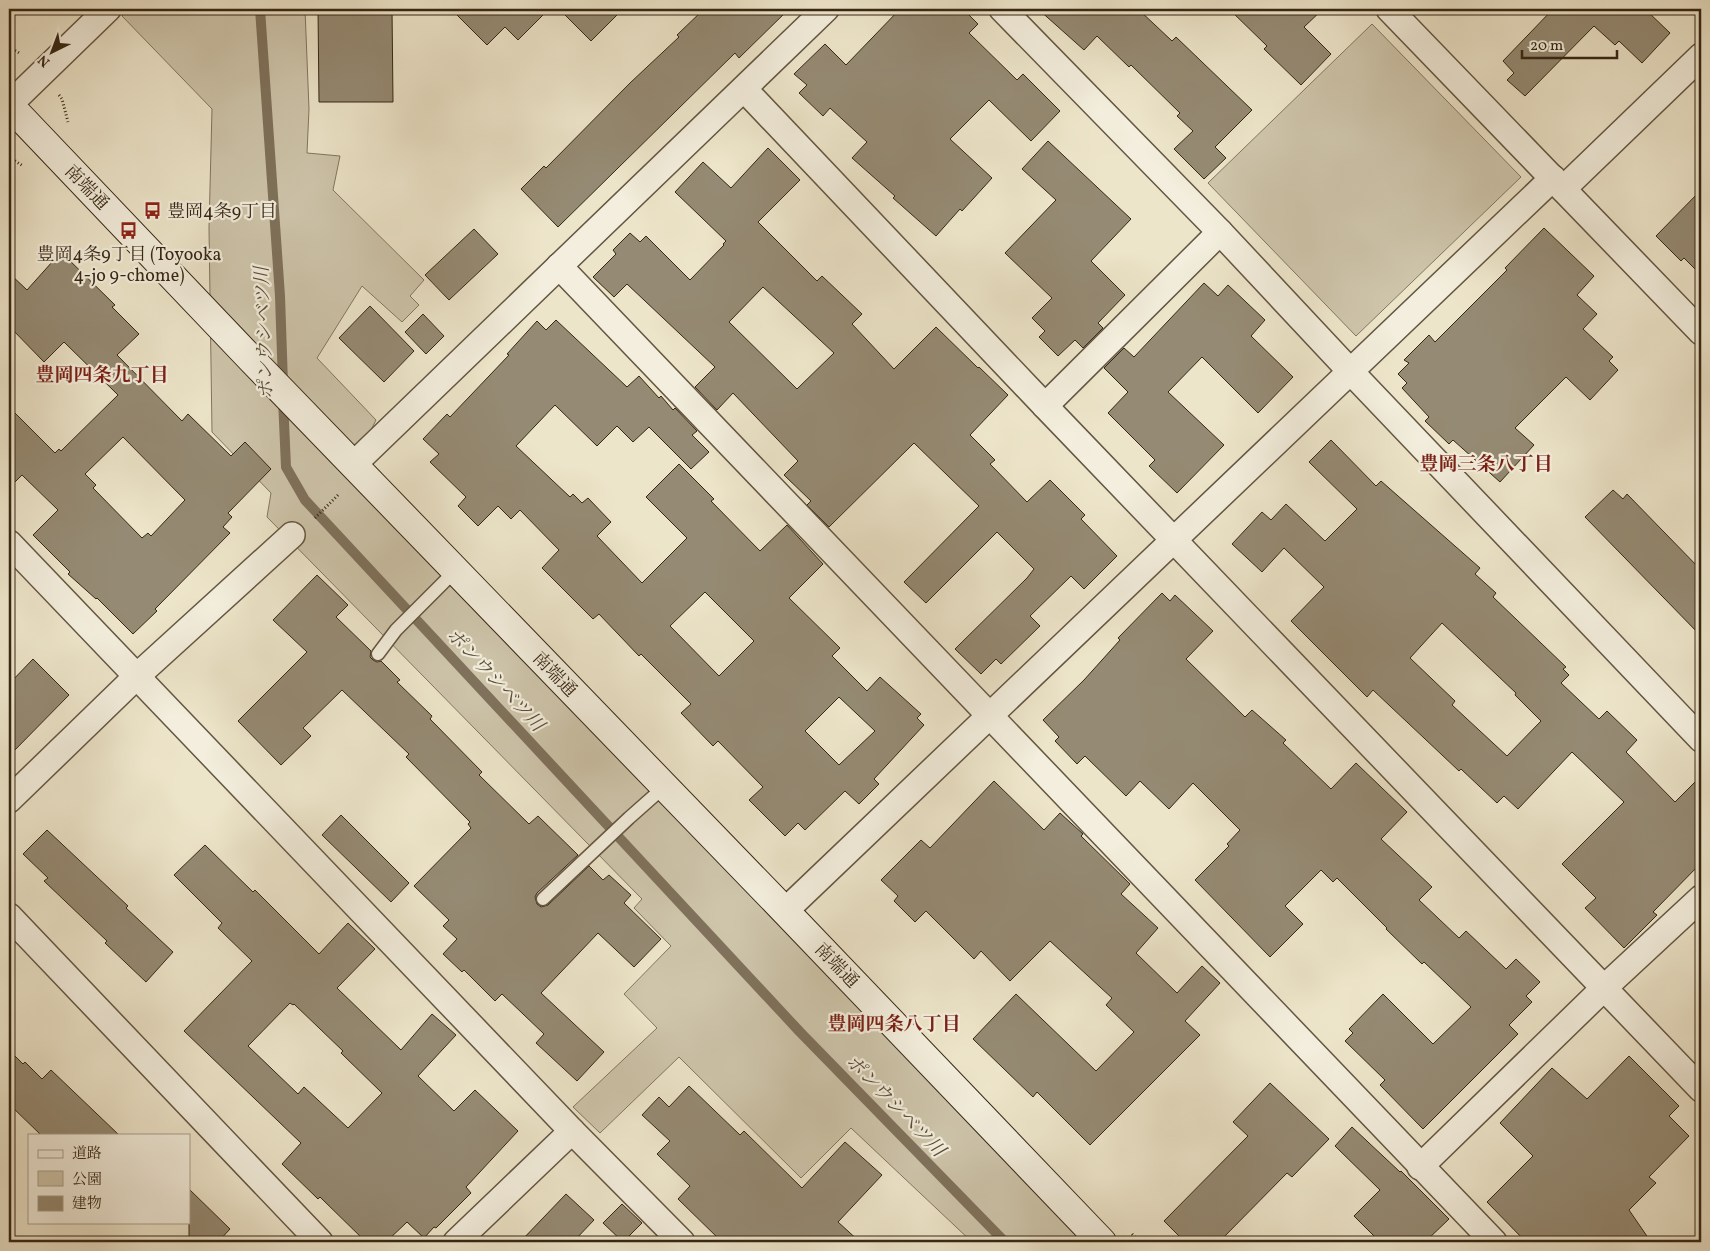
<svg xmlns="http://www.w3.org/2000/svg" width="1710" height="1251" font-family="Vollkorn,'Noto Serif JP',serif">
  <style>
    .green { fill: #cec5ab; stroke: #827660 }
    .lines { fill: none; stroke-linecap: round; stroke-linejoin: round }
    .stream { stroke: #7f725c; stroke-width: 10 }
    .building { fill: #958a73; stroke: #362715; fill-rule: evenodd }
    .service-casing { stroke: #645642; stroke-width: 15 }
    .minor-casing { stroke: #645642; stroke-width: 28 }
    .secondary-casing { stroke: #362715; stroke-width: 30 }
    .path { stroke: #362715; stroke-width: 3; stroke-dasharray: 1 2.5; stroke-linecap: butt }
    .service { stroke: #f3eedd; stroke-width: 12 }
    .minor { stroke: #f3eedd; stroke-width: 25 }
    .secondary { stroke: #f3eedd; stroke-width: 28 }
    .labels { text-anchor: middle; stroke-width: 4.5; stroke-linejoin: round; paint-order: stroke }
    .street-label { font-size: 18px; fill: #362715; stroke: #f3eedd }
    .poi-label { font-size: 18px; fill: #362715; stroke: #f3eedd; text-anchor: start }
    .water-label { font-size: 19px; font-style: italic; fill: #5a4c39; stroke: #f3eedd }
    .neighbourhood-label { font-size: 19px; font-weight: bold; fill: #7a1f14; stroke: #f3eedd }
  </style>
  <rect width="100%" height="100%" fill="#ede5ca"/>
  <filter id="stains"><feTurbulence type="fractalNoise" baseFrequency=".004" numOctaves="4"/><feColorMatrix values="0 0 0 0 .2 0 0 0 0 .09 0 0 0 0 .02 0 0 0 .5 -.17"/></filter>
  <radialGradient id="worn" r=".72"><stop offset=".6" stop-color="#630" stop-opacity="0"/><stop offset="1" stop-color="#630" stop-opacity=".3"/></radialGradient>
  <g class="green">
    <polygon points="129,9 305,9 309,109 307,153 340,156 333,190 424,280 410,296 419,305 402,322 362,286 317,358 376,420 354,464 1102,1242 972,1242 851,1128 801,1178 679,1057 600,1133 573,1107 657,1028 624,994 671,946 634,908 642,899 267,517 271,493 212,432 209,228 212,109 122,16"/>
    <polygon points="1372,24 1521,177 1356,336 1208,183"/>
  </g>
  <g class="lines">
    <g class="stream">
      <polyline points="260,9 280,296 283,384"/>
      <polyline points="283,399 286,467 305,500 800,1032 1005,1242"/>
    </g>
  </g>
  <g class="building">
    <polygon points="318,9 392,9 393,102 319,102"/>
    <polygon points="451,9 549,9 518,40 505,27 487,45"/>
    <polygon points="559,9 623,9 591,41"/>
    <polygon points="704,9 789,9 739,58 735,53 558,227 521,189 544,166 546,168 630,83 679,37 677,35"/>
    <polygon points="900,9 963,9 978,24 969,33 1017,80 1023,74 1060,111 1031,141 989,100 950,139 992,178 962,211 960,209 936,236 893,198 895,196 852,158 867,142 830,108 823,116 799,93 807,85 794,74 825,44 846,65"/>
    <polygon points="1038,9 1138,9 1172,41 1176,37 1252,110 1215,147 1226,158 1204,179 1174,149 1193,131 1177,116 1180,113 1131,65 1129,67 1097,36 1084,50"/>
    <polygon points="1229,9 1323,9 1304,27 1331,54 1301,85 1264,49 1267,46"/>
    <polygon points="1553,9 1645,9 1670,33 1642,63 1619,41 1615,45 1594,26 1525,96 1507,80 1514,73 1503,61"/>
    <polygon points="1048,141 1131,219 1091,261 1125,295 1098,323 1103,328 1083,348 1075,340 1058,356 1039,337 1045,331 1032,318 1052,298 1005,253 1056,200 1022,169"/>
    <path d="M 768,148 L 800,180 L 758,222 L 817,281 L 822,276 L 862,314 L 852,324 L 894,369 L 936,327 L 978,368 L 979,367 L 1008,395 L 970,435 L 995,460 L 990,464 L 1027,502 L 1050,480 L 1085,515 L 1081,519 L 1117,556 L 1084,589 L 1071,576 L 1030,616 L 1040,626 L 1001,664 L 996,659 L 981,674 L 955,649 L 1027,578 L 1034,569 L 997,532 L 926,603 L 904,582 L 979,506 L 914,443 L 829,527 L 807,505 L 811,501 L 784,475 L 798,461 L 733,393 L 717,410 L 695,387 L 715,367 L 627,284 L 614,297 L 593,277 L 616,254 L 613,250 L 630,233 L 640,242 L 646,236 L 690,280 L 724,245 L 723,244 L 726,241 L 675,192 L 703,162 L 731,188 ZM 763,287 L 834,353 L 797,389 L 729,322 Z"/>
    <polygon points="1701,190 1701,275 1684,258 1681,261 1656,236"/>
    <polygon points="1544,228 1594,276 1577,295 1597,314 1583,329 1613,357 1609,361 1618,370 1590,400 1566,377 1515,428 1534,445 1500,482 1453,440 1449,444 1425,421 1429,417 1402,388 1407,383 1398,374 1409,363 1404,360 1429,335 1435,342 1507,270 1505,268"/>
    <polygon points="474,229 498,254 449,300 425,275"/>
    <path d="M 61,252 L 115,305 L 112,307 L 139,334 L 117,355 L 182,421 L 188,414 L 231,456 L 245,442 L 271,469 L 228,513 L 232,517 L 223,527 L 230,533 L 155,609 L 157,611 L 133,634 L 97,598 L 96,599 L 68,574 L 70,572 L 33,535 L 58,510 L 22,475 L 9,488 L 9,407 L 55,453 L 59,449 L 61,451 L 118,395 L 64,342 L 44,362 L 9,326 L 9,273 L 27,290 ZM 123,437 L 185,500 L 151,536 L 148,533 L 142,538 L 93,488 L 96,485 L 85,474 Z"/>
    <polygon points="1204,283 1218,296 1228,285 1265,320 1251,336 1293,377 1258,413 1202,357 1168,392 1224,445 1177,493 1149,466 1155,460 1108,413 1128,392 1104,368 1124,348 1134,357"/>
    <polygon points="370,306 414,351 384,382 339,338"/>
    <polygon points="423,314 444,336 426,354 405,332"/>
    <path d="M 556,320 L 627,387 L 639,376 L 659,398 L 661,396 L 673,410 L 675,408 L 697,431 L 692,435 L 709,452 L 691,469 L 649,427 L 633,442 L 617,426 L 597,446 L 555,405 L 516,446 L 570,497 L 573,494 L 582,503 L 588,498 L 611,522 L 597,536 L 642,583 L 687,538 L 646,497 L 679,464 L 714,499 L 711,501 L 760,551 L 787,525 L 823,564 L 789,598 L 840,648 L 832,656 L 867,691 L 880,677 L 921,714 L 917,718 L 924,725 L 874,779 L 879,784 L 859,804 L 845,791 L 805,830 L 798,823 L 785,836 L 749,800 L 763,787 L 718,741 L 713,746 L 681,713 L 691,704 L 641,654 L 639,656 L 599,614 L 593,619 L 542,568 L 559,550 L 520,510 L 511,519 L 498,506 L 478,526 L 458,506 L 466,497 L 430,462 L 439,454 L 423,439 L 447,414 L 450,417 L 509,355 L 507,354 L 537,321 L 546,330 ZM 705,592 L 754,641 L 719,676 L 670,626 ZM 839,697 L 875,731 L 839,765 L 805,731 Z"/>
    <path d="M 1331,440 L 1376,486 L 1381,481 L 1480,568 L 1475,574 L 1496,593 L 1493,597 L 1566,667 L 1563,669 L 1569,675 L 1561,683 L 1599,719 L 1607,711 L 1637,740 L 1626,752 L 1675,802 L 1701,776 L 1701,863 L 1653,912 L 1657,915 L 1624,948 L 1585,908 L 1596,898 L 1562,864 L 1624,802 L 1572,752 L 1518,809 L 1504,796 L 1497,803 L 1461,769 L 1459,771 L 1373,690 L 1367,697 L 1291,621 L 1324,587 L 1284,548 L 1262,572 L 1232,544 L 1262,512 L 1271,520 L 1286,504 L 1325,541 L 1357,509 L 1309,462 ZM 1442,623 L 1516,693 L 1515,695 L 1541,721 L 1507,756 L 1452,705 L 1455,701 L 1410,658 Z"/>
    <polygon points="1613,490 1623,499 1627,494 1701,570 1701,636 1585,517"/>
    <polygon points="317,575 348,605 336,617 371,651 370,657 373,660 377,662 381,661 400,680 397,682 432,716 430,719 482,772 479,775 529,824 538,816 578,855 537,893 535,897 537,904 541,907 548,905 589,866 603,880 609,875 631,895 624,903 661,939 634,967 598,933 541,993 604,1052 577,1081 536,1043 544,1034 502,994 495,1001 464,970 462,972 443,954 457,939 443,926 449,920 414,886 471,828 468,824 470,822 406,757 409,754 342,690 303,728 311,736 281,765 238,721 307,652 273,620"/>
    <polygon points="1162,593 1170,601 1175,595 1213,631 1186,659 1245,717 1252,710 1286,740 1283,743 1331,789 1356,763 1407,812 1381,839 1432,887 1419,900 1459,938 1466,931 1506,969 1516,959 1540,982 1526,996 1532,1002 1509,1025 1518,1034 1423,1129 1380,1085 1385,1080 1345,1041 1353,1033 1349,1029 1383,994 1433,1044 1471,1007 1424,962 1422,964 1386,929 1387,928 1337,878 1333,882 1321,870 1285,906 1303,924 1270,957 1195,880 1229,846 1227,844 1240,830 1193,783 1169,809 1140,781 1126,796 1085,756 1077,764 1055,741 1059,737 1043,720 1084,680 1120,640 1118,638"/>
    <polygon points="33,659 69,695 9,756 9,684"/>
    <polygon points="994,781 1044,830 1060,813 1083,834 1081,836 1130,884 1121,894 1158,928 1136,953 1177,993 1202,966 1220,983 1185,1021 1200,1035 1090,1145 1037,1092 1033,1097 973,1039 1016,994 1096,1071 1134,1032 1106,1005 1112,998 1050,941 1010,981 981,951 974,959 926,911 915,922 894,901 898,896 881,880 921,840 930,848"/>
    <polygon points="341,815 409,883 391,902 322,835"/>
    <polygon points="47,830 128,906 126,908 173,952 146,982 105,943 107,941 44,881 48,878 23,854"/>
    <path d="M 205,845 L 253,892 L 255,890 L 319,954 L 348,923 L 375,949 L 337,988 L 401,1050 L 432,1014 L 456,1035 L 418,1076 L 454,1111 L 475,1090 L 518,1131 L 466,1187 L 471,1193 L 436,1228 L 434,1227 L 424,1238 L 407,1222 L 386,1242 L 366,1242 L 320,1197 L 318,1199 L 282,1164 L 301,1143 L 184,1031 L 252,961 L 218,928 L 222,923 L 174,875 ZM 290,1003 L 293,1005 L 294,1004 L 343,1051 L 341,1053 L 382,1093 L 348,1128 L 304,1087 L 298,1094 L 248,1046 Z"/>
    <polygon points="9,1050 23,1064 25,1062 42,1079 51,1070 119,1135 41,1135 9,1104"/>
    <polygon points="1629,1056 1679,1106 1669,1116 1689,1136 1649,1177 1656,1183 1629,1210 1651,1242 1526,1242 1487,1202 1533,1156 1500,1123 1552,1068 1587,1099"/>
    <polygon points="1270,1083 1329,1139 1292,1177 1287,1173 1219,1242 1185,1242 1164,1221 1248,1136 1233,1122"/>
    <polygon points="689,1086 740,1135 744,1131 802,1188 845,1142 882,1175 838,1222 860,1242 722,1242 678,1199 690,1186 657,1154 670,1141 642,1115 659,1097 669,1107"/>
    <polygon points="1352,1127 1400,1172 1401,1171 1449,1219 1425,1242 1380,1242 1354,1216 1380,1190 1335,1146"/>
    <polygon points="189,1189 230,1229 218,1242 189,1242"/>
    <polygon points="566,1194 594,1220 573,1242 520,1242"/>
    <polygon points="622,1204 642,1223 623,1242 603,1223"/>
  </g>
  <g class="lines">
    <defs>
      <g id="service">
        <polyline points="378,654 396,630 456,570"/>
        <polyline points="543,899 629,818 664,787"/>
      </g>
      <g id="minor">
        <polyline points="1002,9 1220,232 1351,372 1701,739"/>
        <polyline points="1389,9 1701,332"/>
        <polyline points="744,89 1045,406 1701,1089"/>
        <polyline points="9,105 108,9"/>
        <polyline points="1563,189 1701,56"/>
        <polyline points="559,266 1494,1242"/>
        <polyline points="1045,406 1220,232"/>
        <polyline points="354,464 826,9"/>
        <polyline points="9,543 572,1131 682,1242"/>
        <polyline points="9,800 137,676 292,535"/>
        <path d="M 785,911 C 1041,666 1298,423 1553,178"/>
        <polyline points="9,916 320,1242"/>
        <polyline points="1420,1167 1605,987 1701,898"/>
        <polyline points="456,1242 572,1131"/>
      </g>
      <polyline id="secondary" points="9,105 251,359 785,911 1102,1242"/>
    </defs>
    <use href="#service" class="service-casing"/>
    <use href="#minor" class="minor-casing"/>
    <use href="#secondary" class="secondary-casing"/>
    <g class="path">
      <polyline points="9,47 21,54"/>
      <polyline points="59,95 62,99 68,122"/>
      <polyline points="9,157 23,166"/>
      <polyline points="315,518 339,494"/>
      <polyline points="1132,1234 1140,1242"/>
    </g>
    <use href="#service" class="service"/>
    <use href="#minor" class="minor"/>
    <use href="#secondary" class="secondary"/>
  </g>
  <defs>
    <symbol id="bus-bare" viewBox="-9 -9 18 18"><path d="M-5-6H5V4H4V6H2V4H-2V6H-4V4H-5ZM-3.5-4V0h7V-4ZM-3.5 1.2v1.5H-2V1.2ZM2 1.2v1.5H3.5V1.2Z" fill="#8f2418" stroke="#f3eedd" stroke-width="2.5" paint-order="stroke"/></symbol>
  </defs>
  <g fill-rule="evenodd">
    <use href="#bus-bare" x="140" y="198" width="25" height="25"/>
    <use href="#bus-bare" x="116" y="218" width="25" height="25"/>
  </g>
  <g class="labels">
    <g class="street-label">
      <text transform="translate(87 187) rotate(46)" y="6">南端通</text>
      <text transform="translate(555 674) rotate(46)" y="6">南端通</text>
      <text transform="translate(837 965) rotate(46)" y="6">南端通</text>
    </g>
    <g class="poi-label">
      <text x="167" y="217">豊岡4条9丁目</text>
      <text x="129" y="260" text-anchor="middle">豊岡4条9丁目 (Toyooka<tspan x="129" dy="21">4-jo 9-chome)</tspan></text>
    </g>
    <g class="water-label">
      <text transform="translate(263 333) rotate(-92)" y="7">ポンウシベツ川</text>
      <text transform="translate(496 679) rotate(47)" y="7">ポンウシベツ川</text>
      <text transform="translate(896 1105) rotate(46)" y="7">ポンウシベツ川</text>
    </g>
    <g class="neighbourhood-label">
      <text x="102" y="381">豊岡四条九丁目</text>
      <text x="1486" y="470">豊岡三条八丁目</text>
      <text x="894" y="1030">豊岡四条八丁目</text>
    </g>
  </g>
  <rect width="1710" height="1251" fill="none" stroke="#ede5ca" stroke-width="30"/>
  <rect x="10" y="10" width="1690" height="1231" fill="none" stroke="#362715" stroke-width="2.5"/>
  <rect x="15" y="15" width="1680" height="1221" fill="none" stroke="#362715"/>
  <rect x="28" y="1134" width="162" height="90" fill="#f3eedd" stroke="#a79e8d"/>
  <rect x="38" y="1150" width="25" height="8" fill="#f3eedd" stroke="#a79e8d"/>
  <text x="72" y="1158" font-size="15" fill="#362715">道路</text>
  <rect x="38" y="1171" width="25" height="15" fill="#cec5ab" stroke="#a79e8d"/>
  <text x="72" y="1184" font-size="15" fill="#362715">公園</text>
  <rect x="38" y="1196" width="25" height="15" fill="#958a73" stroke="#a79e8d"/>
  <text x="72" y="1208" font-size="15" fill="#362715">建物</text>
  <g transform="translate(52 52) rotate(222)" stroke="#f3eedd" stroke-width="4" paint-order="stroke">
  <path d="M0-4L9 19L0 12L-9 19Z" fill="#362715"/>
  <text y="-8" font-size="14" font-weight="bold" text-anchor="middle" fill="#362715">N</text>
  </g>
  <path d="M1522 50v8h95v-8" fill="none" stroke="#362715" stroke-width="2.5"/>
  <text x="1530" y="50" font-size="15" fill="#362715" stroke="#f3eedd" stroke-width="4" paint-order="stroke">20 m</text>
  <rect width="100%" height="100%" filter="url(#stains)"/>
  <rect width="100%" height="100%" fill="url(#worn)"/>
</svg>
